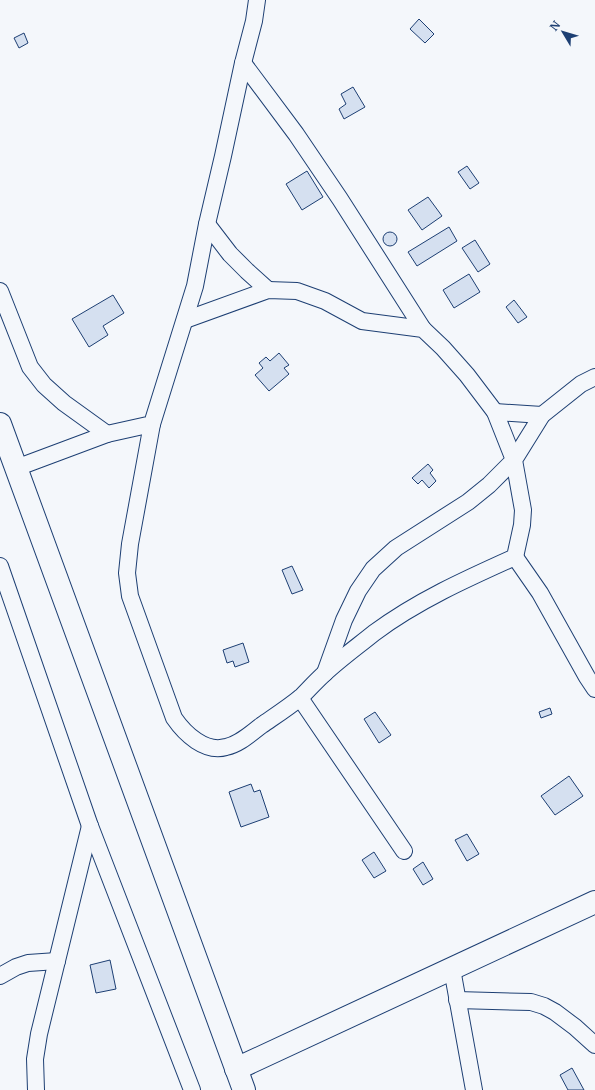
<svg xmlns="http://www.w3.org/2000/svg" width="595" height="1090" font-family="Merriweather,serif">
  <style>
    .building { fill: #d5e0f0; stroke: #1d3f73 }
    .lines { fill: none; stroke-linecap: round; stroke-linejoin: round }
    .street-casing { stroke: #1d3f73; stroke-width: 18 }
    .secondary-casing { stroke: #1d3f73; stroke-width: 24 }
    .street { stroke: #f4f7fb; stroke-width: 16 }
    .secondary { stroke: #f4f7fb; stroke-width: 22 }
  </style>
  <rect width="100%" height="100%" fill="#f4f7fb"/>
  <g class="building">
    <polygon points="419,19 434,34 425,43 410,29"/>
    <polygon points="24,33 28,43 19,48 14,38"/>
    <polygon points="353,87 365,107 344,119 339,109 346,104 341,94"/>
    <polygon points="467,166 479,183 470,189 458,172"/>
    <polygon points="307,171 323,197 302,210 286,184"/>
    <polygon points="428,197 442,216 422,230 408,210"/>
    <polygon points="449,227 457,241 417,266 408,252"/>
    <circle cx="390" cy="239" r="7"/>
    <polygon points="475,240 490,264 478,272 462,248"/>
    <polygon points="469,274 480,292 454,308 443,290"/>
    <polygon points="113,295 124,313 103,326 108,335 89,347 72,319"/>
    <polygon points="514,300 527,317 518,323 506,307"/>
    <polygon points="279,353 289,365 284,368 289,374 269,391 255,375 263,368 259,363 266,357 270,361"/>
    <polygon points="428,464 433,470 430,473 436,481 429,488 422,480 418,484 412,478"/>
    <polygon points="292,566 303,590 292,594 282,570"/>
    <polygon points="243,643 249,662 235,667 233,661 227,663 223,650"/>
    <polygon points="550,708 552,714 541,718 539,712"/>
    <polygon points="375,712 391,735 379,743 364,719"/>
    <polygon points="569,776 583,796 555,815 541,796"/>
    <polygon points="251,784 254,792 260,790 269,817 241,827 229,792"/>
    <polygon points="467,834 479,854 467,861 455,840"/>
    <polygon points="374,852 386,871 374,878 362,860"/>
    <polygon points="423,862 433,879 423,885 413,869"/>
    <polygon points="110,960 116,989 96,993 90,965"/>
    <polygon points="572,1068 584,1090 568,1090 560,1075"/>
  </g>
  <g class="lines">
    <defs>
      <g id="street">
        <polyline points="243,63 296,134 340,199 423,329"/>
        <polyline points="207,224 230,254 247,271 268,290"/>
        <polyline points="0,291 30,367 44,385 64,403 107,434"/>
        <polyline points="185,320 268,290 297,291 325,301 362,321 423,329 443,348 467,375 495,412 514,460 489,485 468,502 396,548 373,569 358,591 344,620 325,673"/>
        <polyline points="495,412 542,415"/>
        <path d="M 152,424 L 130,544 L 127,573 L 130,596 L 174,718 C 185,734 205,753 226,747 C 240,744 251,733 262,725 C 275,716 289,707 301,697 C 309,689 316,681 325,673 C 340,659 358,646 374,633 C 417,601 466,579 515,557 L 522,525 L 523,510 L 514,460 L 542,415 L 581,384 L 595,377"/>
        <polyline points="16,468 107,434 152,424 195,286 207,224 223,156 243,63 254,21 257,0"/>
        <polyline points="515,557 540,593 587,677 595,689"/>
        <polyline points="0,566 90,826 192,1090"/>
        <polyline points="300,698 404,851"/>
        <polyline points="452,969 474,1090"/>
        <polyline points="0,976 16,967 28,963 57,961"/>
        <polyline points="457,1000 531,1002 544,1006 555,1012 575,1027 595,1045"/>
        <polyline points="36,1090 35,1059 39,1034 90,826"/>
      </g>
      <g id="secondary">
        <polyline points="0,424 244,1090"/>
        <polyline points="236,1069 595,902"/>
      </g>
    </defs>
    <use href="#street" class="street-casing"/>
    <use href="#secondary" class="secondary-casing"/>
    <use href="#street" class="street"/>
    <use href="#secondary" class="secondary"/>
  </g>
  <g transform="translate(563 32) rotate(308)" stroke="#f4f7fb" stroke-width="3" paint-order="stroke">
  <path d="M0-3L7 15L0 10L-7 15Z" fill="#1d3f73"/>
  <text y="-6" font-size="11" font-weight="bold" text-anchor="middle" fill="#1d3f73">N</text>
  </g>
</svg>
